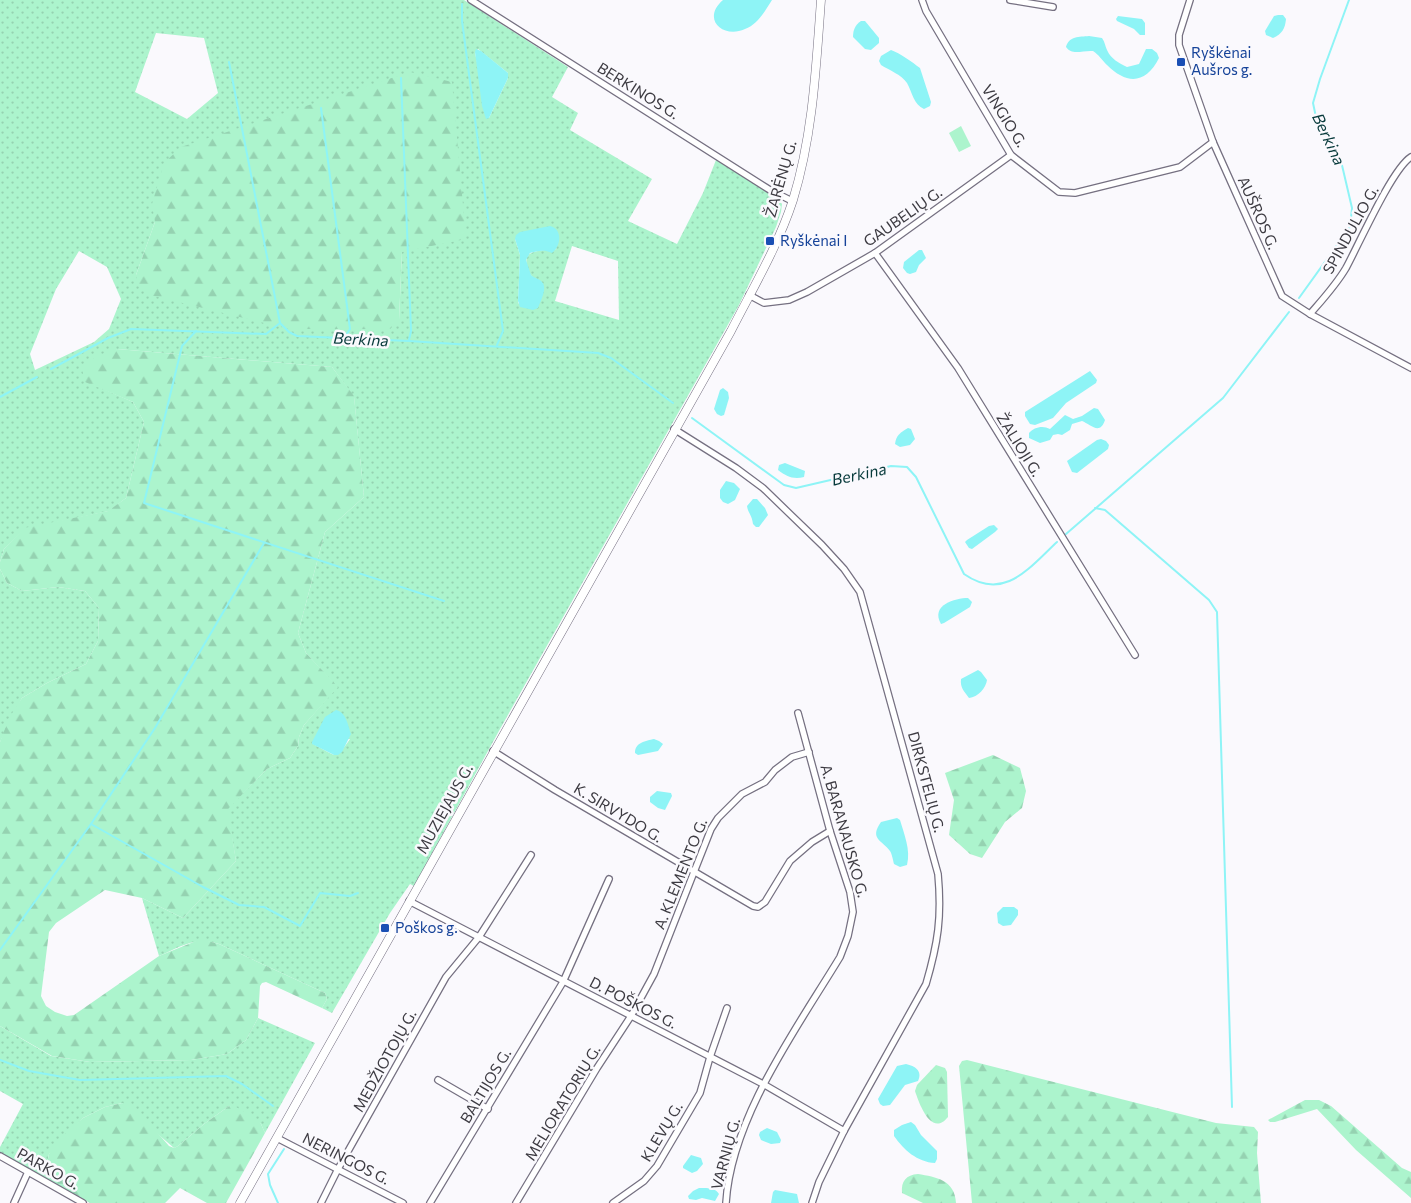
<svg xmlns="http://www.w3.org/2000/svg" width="1411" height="1203" font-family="Commissioner,sans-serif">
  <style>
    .grass { fill: url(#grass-dots); fill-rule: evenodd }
    .forest { fill: url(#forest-firs) }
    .green { fill: #acf4cd }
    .water { fill: #8ef4f6 }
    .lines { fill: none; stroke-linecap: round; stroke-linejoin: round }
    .stream { stroke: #8ef4f6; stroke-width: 2 }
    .minor-casing { stroke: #757081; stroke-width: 8 }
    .secondary-casing { stroke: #757081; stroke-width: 9 }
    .minor { stroke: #fff; stroke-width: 5.5 }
    .secondary { stroke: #fff; stroke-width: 8 }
    .transit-dot { fill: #1a4fb4; stroke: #faf9fd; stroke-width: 2 }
    .labels { text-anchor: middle; stroke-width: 5; stroke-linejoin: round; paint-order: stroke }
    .transit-label { font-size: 15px; fill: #164399; stroke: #faf9fd; text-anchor: start }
    .street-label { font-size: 15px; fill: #3d3b42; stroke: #faf9fd }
    .water-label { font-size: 16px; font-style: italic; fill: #073a3b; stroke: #faf9fd }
  </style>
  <defs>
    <pattern id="grass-dots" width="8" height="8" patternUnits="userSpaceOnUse" patternTransform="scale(1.25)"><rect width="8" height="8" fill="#acf4cd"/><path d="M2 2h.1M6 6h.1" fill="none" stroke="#95d2b1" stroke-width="1.8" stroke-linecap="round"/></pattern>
    <pattern id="forest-firs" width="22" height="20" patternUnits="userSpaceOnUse" patternTransform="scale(1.25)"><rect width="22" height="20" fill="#acf4cd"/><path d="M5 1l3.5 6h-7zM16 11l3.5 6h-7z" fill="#95d2b1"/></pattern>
  </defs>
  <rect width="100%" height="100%" fill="#faf9fd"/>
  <g class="grass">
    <path d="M 0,0 L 464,0 L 568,67 L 552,97 L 578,113 L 570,130 L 652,179 L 628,221 L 677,244 L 703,193 L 716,160 L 778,199 L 782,204 L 781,212 L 776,227 L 739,305 L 500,729 L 414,886 L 410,884 L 390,913 L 332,1013 L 322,1008 L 327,999 L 325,993 L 219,944 C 194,936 181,947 159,956 L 142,898 L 183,918 L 236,861 L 227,809 L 267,769 L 290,758 L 298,746 L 299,737 L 304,725 L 337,687 L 306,653 L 298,633 L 325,532 L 364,497 L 354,397 L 332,367 L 117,349 L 85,381 L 133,402 L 144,422 L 126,498 L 109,511 L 24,529 L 4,549 L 0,562 ZM 156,33 L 204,38 L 218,93 L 187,119 L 135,92 ZM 478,49 L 508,73 L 508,78 L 489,118 L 475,53 ZM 155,222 L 402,252 L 399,320 L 136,275 ZM 515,239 L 557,249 C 546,251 522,248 527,265 C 528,272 530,275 535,279 L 518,304 L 520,255 ZM 572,246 L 618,261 L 619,320 L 555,301 ZM 79,251 L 107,267 L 121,299 L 109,329 L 94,342 L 35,370 L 30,354 L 56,289 ZM 350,739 C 334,762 337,756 313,744 L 312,742 Z"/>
    <polygon points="0,569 7,583 22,591 58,587 85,591 99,608 98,641 86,664 47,683 22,698 0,742"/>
    <polygon points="258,1018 315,1043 265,1133 261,1124 229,1106 204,1124 178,1146 174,1148 122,1103 105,1107 83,1118 49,1154 44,1177 0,1153 0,1147 23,1104 0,1091 0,1026 51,1056 90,1062 191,1060 227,1054 246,1040"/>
  </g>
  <g class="forest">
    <polygon points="410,72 452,82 466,239 402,252 399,320 390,329 289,329 150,295 139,287 136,275 155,222 152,204 164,163 181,147"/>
    <polygon points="117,349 332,367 354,396 364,497 325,532 298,633 306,653 338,687 304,725 299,737 298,746 290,758 267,769 228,809 236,861 183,918 142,898 105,890 56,923 49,932 41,996 46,1006 55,1012 67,1016 74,1015 159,956 196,941 208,941 219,944 325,993 327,999 322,1008 266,982 262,983 260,986 258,1018 246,1040 227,1054 191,1060 90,1062 52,1056 0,1026 0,742 9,718 22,698 47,683 86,664 98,641 99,608 85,591 58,587 22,591 7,583 0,569 0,562 4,549 24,528 108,511 126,498 144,422 133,402 85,382 82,369 96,356"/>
    <polygon points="993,755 1020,768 1026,791 1022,808 1005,822 982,858 970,854 949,835 954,800 945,773"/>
    <polygon points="967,1060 1216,1123 1254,1127 1258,1132 1257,1153 1261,1203 972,1203 959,1066 962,1061"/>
    <path d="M 936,1065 L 945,1068 L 947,1072 L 948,1117 C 931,1138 919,1103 915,1091 L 917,1085 Z"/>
    <polygon points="1305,1100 1319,1100 1331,1106 1402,1168 1411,1172 1411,1198 1356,1150 1317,1109 1275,1122 1270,1122 1268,1120"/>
    <polygon points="122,1103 135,1107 169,1146 174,1148 178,1146 204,1124 229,1106 236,1107 256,1119 261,1124 265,1133 226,1203 207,1203 180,1188 165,1203 90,1203 44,1177 49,1154 56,1142 83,1118 105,1107"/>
    <path d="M 918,1174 C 936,1177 955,1180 956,1203 L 923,1203 L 902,1193 C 901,1181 906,1175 918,1174 Z"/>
  </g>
  <polygon class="green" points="961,126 971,146 959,152 949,133"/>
  <g class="water">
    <path d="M 723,0 L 772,0 C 765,11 758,24 745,29 C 723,39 701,19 723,0 Z"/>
    <path d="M 1278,15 L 1283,15 L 1286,19 C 1285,29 1282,34 1273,38 L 1266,35 L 1265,31 L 1274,16 Z"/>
    <polygon points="1118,16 1142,19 1145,23 1145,35 1140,35 1134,29 1117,21 1116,19"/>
    <path d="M 861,21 L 865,21 L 879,38 L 879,43 L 871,50 L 865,49 L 853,37 C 853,30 855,25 861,21 Z"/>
    <path d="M 1089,36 L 1102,38 C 1105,42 1105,46 1107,50 C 1111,59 1119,63 1127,67 L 1139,64 L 1146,49 L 1152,49 L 1157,53 L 1159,58 C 1146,84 1127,85 1107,65 C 1102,60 1099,55 1093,51 C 1083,50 1072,56 1066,47 C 1069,36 1079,37 1089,36 Z"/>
    <polygon points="476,49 481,51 508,73 508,78 489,118 486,119 482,106 475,52"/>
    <path d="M 891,50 C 900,53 912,62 920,68 L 931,102 L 930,106 L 924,109 C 914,105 912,92 907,83 C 902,75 889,70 881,65 L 879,61 L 881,56 Z"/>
    <path d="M 550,226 C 563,229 561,246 552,253 C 544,249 537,251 530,253 L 526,260 L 531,275 C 534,278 540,279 542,282 C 548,288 540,302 538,308 L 533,310 L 520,307 L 518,301 L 520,255 L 515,239 L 516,235 L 520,232 Z"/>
    <polygon points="919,250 922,250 926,258 919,265 916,272 910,274 907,273 903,268 904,262"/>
    <polygon points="1090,371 1097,380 1096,383 1066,403 1053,418 1035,425 1030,424 1025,416 1025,412"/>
    <polygon points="723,388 728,392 729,398 724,415 721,416 717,414 714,409 720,390"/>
    <path d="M 1094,408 L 1098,409 L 1105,420 C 1100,436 1090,424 1082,421 L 1072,424 L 1070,430 L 1062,435 L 1058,434 L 1053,435 L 1050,440 L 1040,443 L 1029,438 L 1029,433 C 1034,427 1043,425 1050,429 L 1065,415 L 1073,419 L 1082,416 Z"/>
    <path d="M 908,428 L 911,429 L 915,439 L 910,445 L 900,447 L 895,444 C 896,435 901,432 908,428 Z"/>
    <polygon points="1101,439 1106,441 1109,445 1108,449 1077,473 1072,472 1067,461 1097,440"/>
    <path d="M 785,463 L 805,471 L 804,477 C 793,480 786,476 778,470 L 779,465 Z"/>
    <polygon points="726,481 734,483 740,489 735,500 728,504 723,502 720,498 720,490"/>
    <path d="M 753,499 L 757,499 L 765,508 L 768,515 L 759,527 L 756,527 L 753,524 C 752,515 748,513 747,506 Z"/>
    <polygon points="994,525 998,529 995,532 972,549 969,548 965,542 967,540 989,526"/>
    <path d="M 968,598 L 972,602 L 970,607 L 944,623 L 941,624 C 930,605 955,598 968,598 Z"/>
    <path d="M 978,670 L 981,672 L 987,680 C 986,688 978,697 969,698 C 964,691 960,688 961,679 Z"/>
    <path d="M 336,710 C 346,712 348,725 351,734 L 342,752 L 338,755 L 334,755 L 312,744 L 312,742 L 325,717 Z"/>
    <path d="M 654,739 L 659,741 L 663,744 L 658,751 L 638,755 L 635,753 C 635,742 646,741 654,739 Z"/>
    <polygon points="657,791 671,793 672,796 665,810 658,808 650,802 650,797"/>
    <path d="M 897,818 L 900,820 C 904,834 911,850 907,865 L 900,867 L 894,864 C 893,860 892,854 890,851 C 882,840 869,839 881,822 Z"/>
    <polygon points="1003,907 1014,907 1018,910 1018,915 1011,925 1003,926 998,923 997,913"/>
    <path d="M 906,1064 C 915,1066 923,1071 918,1081 L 905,1085 L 890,1105 L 883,1106 L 880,1104 L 878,1099 L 897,1066 Z"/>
    <path d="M 911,1122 L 915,1125 L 921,1135 L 937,1151 L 937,1159 L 935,1163 C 917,1162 904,1150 894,1136 L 894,1130 L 902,1125 Z"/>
    <polygon points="767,1128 777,1132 781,1140 780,1143 771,1144 761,1140 759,1135 760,1132"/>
    <polygon points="691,1155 701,1158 703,1164 697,1171 692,1173 683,1168 683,1166"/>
    <path d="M 699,1188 C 706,1188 715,1187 719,1194 L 715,1201 L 702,1198 L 696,1200 L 689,1199 L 688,1196 L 693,1191 Z"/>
    <polygon points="775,1190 797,1194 799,1203 771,1203 773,1192"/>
  </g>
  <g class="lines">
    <g class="stream">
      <polyline points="462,4 462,21 503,331 497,345"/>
      <polyline points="229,62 280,323"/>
      <polyline points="401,78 411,331 409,340"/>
      <polyline points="321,108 350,329 345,337"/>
      <polyline points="1299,298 1350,227 1352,208 1341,161 1317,122 1313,103 1320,79 1349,0"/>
      <polyline points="196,331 182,346 144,503 444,601"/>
      <polyline points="51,369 108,338 131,329 266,334 280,323 289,332 297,336 409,341 598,353 611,358 673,403"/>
      <polyline points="0,397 37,377"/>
      <path d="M 692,418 L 784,485 L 796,488 L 891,466 L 907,467 L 916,477 L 964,574 C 1004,602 1029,568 1057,542"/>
      <polyline points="1095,508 1105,510 1209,600 1217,612 1232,1107"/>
      <polyline points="1066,534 1223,398 1289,312"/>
      <polyline points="91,824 155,728 264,543"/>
      <polyline points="0,950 91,824 203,887 239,905 264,907 300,926 320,893 350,896 358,893"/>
      <polyline points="0,1060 29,1071 80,1080 226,1076 242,1084 273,1106"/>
      <polyline points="278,1203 270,1185 268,1174 284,1149"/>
    </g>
    <defs>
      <g id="minor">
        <polyline points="471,0 770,190 792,201"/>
        <polyline points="922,0 926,11 1011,155 1059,192 1075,193 1180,167 1213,142"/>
        <polyline points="1010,0 1053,7"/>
        <polyline points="1190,0 1179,35 1179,45 1213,142 1282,296 1310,314 1411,368"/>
        <polyline points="875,253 958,368 1135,655"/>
        <polyline points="749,295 764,303 789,300 807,292 875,253 1011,155"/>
        <path d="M 1310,314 C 1323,299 1336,285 1346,268 C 1359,244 1392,169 1411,157"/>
        <path d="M 674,429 L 736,468 L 763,488 L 822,545 L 844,569 L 860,592 L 938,874 C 942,917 938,943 926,984 L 844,1131 L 819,1182 L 812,1203"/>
        <polyline points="493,751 555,790 753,906 758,907 765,902 790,861 812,842 830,831"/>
        <polyline points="409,901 763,1084 844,1131"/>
        <polyline points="438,1080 488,1109"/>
        <polyline points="277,1138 403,1203"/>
        <polyline points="0,1156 83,1203"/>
        <polyline points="14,1203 28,1172"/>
        <polyline points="321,1203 338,1169 446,977 479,937 531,855"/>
        <polyline points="430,1203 563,982 609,879"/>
        <polyline points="516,1203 597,1068 631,1016 654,974 694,872 711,829 718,818 742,794 765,782 775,770 792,757 809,752"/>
        <polyline points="613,1203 644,1181 657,1166 700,1093 710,1057 727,1008"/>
        <path d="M 726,1203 C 731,1118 797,1028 840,957 L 848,936 L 853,912 L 850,892 L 830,831 L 798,713"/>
      </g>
      <path id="secondary" d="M 240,1203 L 731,331 C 753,288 778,246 793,200 C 813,135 816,67 821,0"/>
    </defs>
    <use href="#minor" class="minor-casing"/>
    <use href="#secondary" class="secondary-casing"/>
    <use href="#minor" class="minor"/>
    <use href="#secondary" class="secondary"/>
  </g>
  <g class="transit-dot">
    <rect x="1176" y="57" width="10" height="10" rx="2.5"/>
    <rect x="765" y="236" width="10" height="10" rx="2.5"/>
    <rect x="380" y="923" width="10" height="10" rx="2.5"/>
  </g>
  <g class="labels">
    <g class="transit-label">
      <text x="1191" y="58">Ryškėnai<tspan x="1191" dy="17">Aušros g.</tspan></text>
      <text x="780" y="246">Ryškėnai I</text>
      <text x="395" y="933">Poškos g.</text>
    </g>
    <g class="street-label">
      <text transform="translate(638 91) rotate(32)" y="5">BERKINOS G.</text>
      <text transform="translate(1004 116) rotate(58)" y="5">VINGIO G.</text>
      <text transform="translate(781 179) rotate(-74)" y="5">ŽARĖNŲ G.</text>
      <text transform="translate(1258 213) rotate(66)" y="5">AUŠROS G.</text>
      <text transform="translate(903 217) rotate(-35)" y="5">GAUBELIŲ G.</text>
      <text transform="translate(1351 230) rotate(-61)" y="5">SPINDULIO G.</text>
      <text transform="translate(1019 445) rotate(58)" y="5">ŽALIOJI G.</text>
      <text transform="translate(926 782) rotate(75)" y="5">DIRKSTELIŲ G.</text>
      <text transform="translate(445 809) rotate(-61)" y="5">MUZIEJAUS G.</text>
      <text transform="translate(618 813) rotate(31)" y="5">K. SIRVYDO G.</text>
      <text transform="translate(844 831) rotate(74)" y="5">A. BARANAUSKO G.</text>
      <text transform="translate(681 874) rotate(-68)" y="5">A. KLEMENTO G.</text>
      <text transform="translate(633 1003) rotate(27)" y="5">D. POŠKOS G.</text>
      <text transform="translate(385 1061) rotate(-61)" y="5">MEDŽIOTOJŲ G.</text>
      <text transform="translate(486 1086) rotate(-59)" y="5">BALTIJOS G.</text>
      <text transform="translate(563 1103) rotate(-59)" y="5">MELIORATORIŲ G.</text>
      <text transform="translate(662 1132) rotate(-59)" y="5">KLEVŲ G.</text>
      <text transform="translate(726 1154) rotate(-75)" y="5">VARNIŲ G.</text>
      <text transform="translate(346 1159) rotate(27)" y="5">NERINGOS G.</text>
      <text transform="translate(48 1169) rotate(29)" y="5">PARKO G.</text>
    </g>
    <g class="water-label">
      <text transform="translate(1329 139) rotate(65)" y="6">Berkina</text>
      <text transform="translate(361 339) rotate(3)" y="6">Berkina</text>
      <text transform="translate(859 474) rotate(-12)" y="6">Berkina</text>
    </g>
  </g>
</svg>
